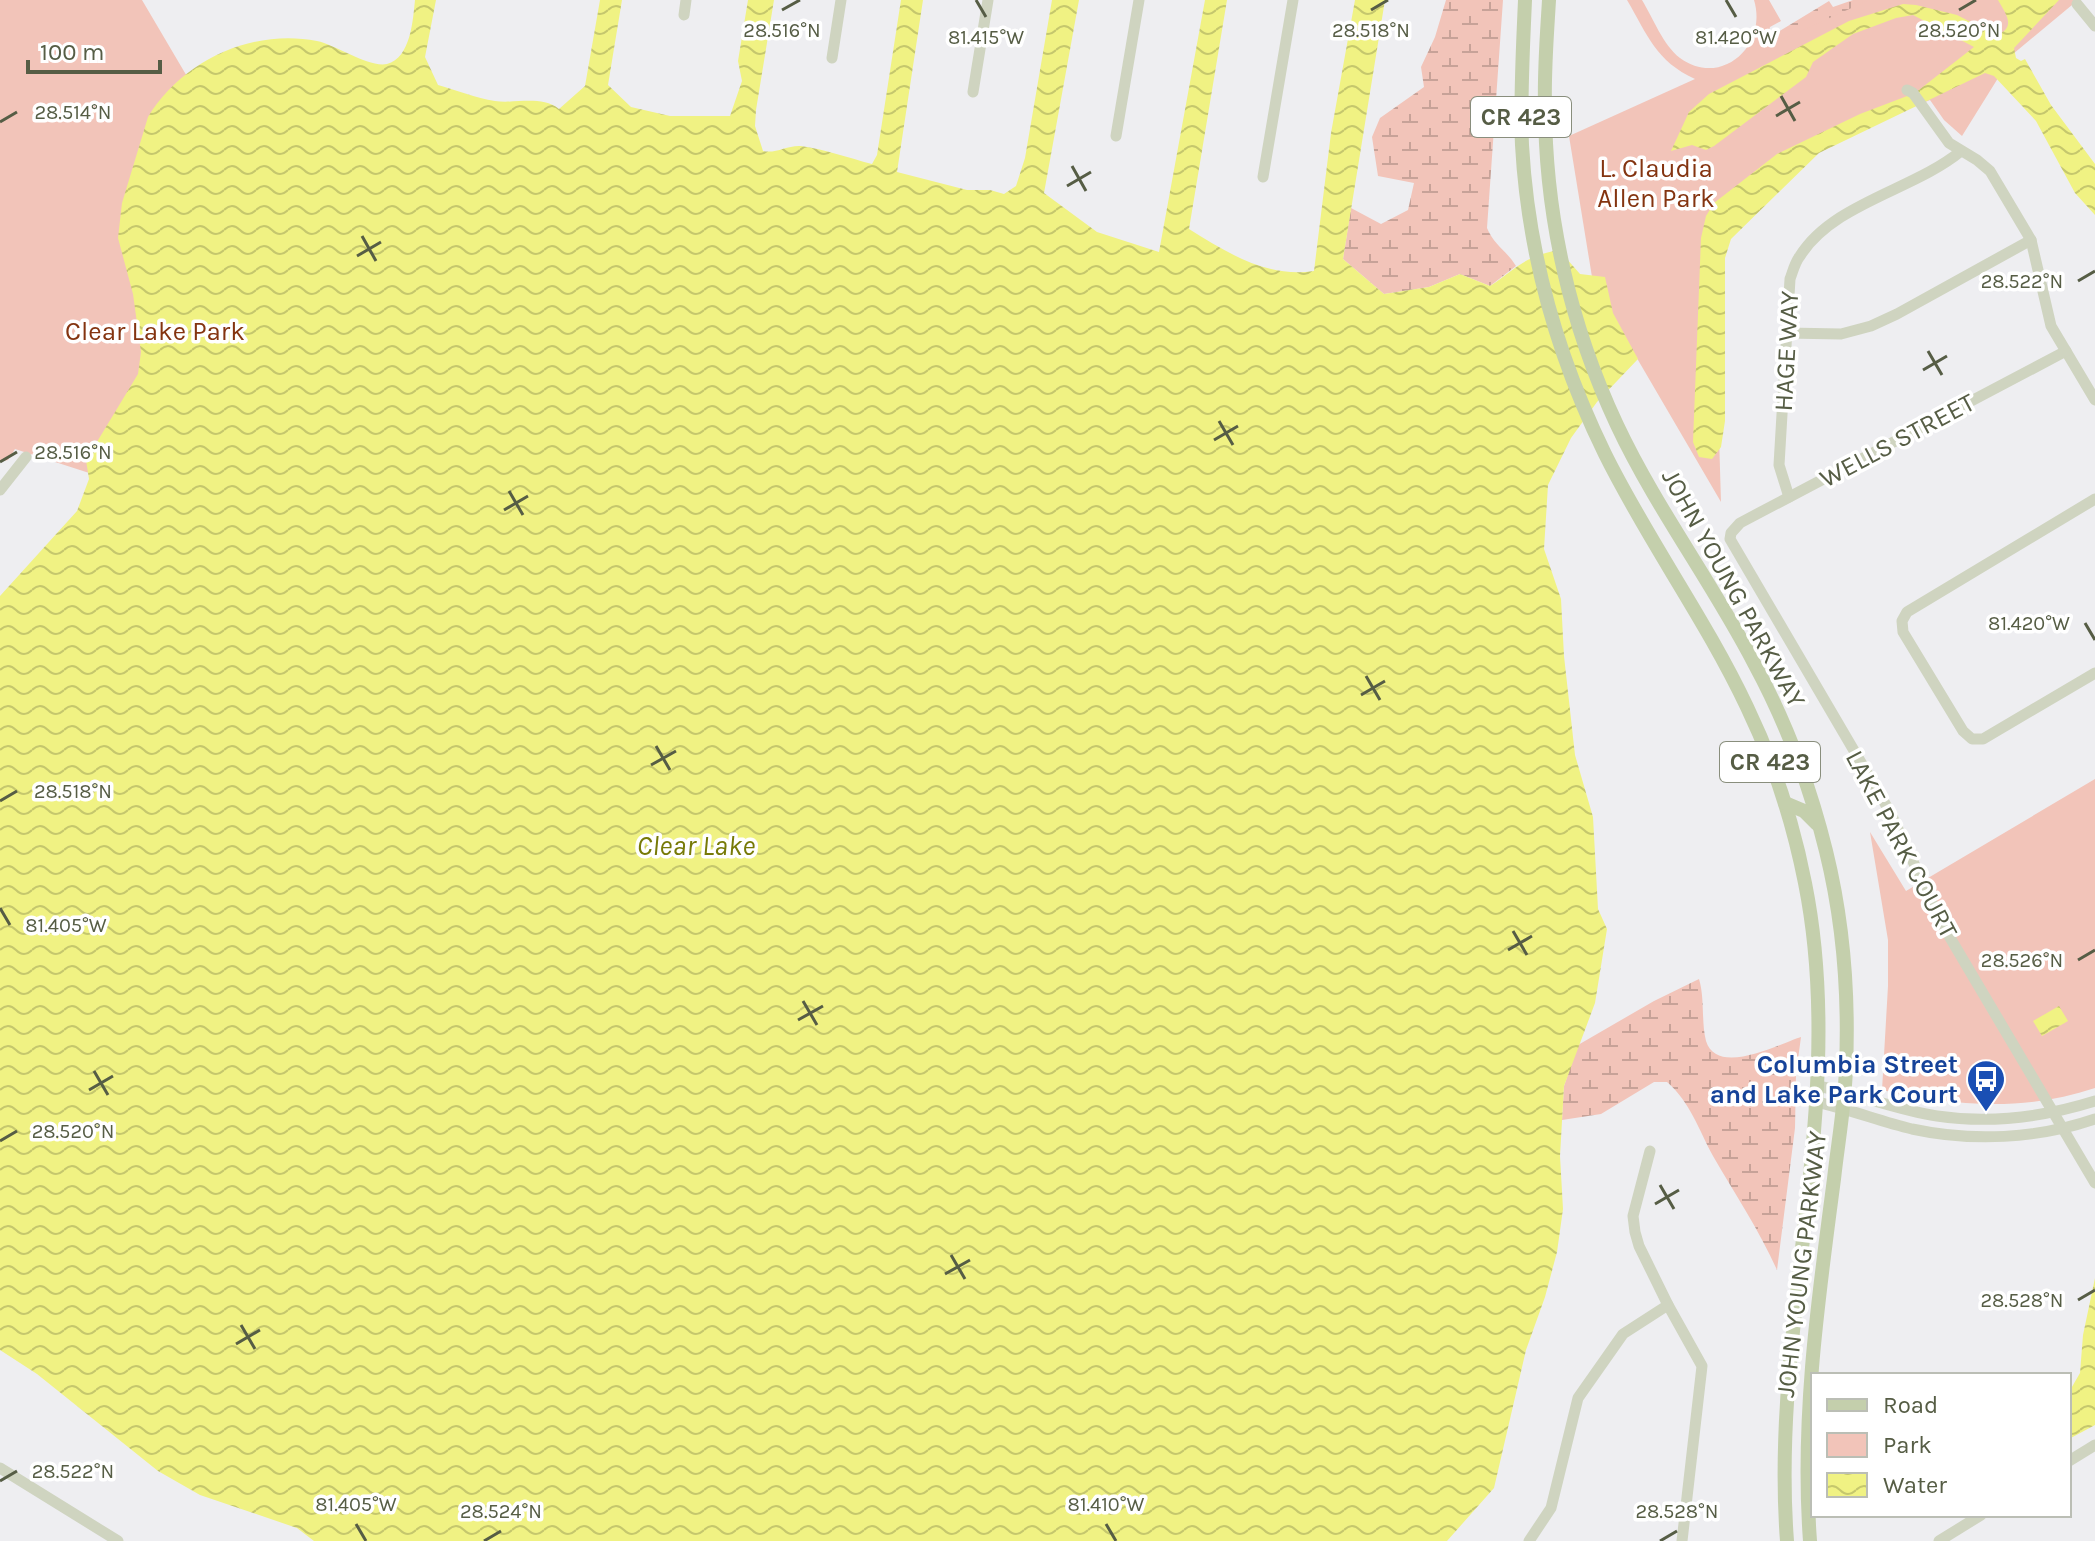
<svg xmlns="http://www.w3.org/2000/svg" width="2095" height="1541" font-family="Karla,sans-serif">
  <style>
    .wetland { fill: url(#wetland-marsh) }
    .green { fill: #f2c4b9 }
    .water { fill: url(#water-waves) }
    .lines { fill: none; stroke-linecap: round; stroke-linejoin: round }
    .minor { stroke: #cfd4c0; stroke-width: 11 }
    .major { stroke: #c4cfac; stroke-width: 14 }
    .ticks { fill: none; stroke: #565d45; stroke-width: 3 }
    .labels { text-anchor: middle; stroke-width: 7; stroke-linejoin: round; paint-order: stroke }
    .shield { fill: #fff; stroke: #898e7d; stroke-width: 2 }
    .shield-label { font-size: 24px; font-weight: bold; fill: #565d45 }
    .park-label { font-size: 26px; fill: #843410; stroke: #fff }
    .street-label { font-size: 26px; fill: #565d45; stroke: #fff }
    .transit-label { font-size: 26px; font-weight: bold; fill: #164399; stroke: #fff; text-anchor: end }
    .water-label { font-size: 28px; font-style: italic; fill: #777a07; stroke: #fff }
    .ticks-label { font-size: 20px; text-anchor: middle; fill: #565d45; stroke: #fff; stroke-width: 7; stroke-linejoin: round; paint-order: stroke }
  </style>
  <defs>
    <pattern id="wetland-marsh" width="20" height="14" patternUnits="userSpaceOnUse" patternTransform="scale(2)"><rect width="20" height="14" fill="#f2c4b9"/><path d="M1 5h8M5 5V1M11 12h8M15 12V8" fill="none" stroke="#c7a298"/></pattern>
    <pattern id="water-waves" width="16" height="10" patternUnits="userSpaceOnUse" patternTransform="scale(2)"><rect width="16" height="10" fill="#f0f283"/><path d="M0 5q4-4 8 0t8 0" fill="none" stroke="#c5c76d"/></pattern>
  </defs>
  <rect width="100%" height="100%" fill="#eeeef1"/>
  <g class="wetland">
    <path d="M 1446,0 L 1503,0 L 1487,228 C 1494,245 1507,251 1516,266 L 1490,286 L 1460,274 L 1429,287 L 1384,294 L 1343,259 L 1351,208 L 1381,224 L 1408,210 L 1414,183 L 1378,176 L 1372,137 L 1380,118 L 1424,87 L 1421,67 L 1435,37 Z"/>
    <polygon points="1853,0 1927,0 1758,61 1770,37 1829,1 1833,7"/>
    <path d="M 1699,979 C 1705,999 1701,1021 1706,1041 C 1717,1077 1779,1044 1801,1037 L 1796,1074 L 1795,1128 L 1777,1270 C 1759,1230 1735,1194 1713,1156 C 1699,1130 1690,1102 1667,1082 L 1654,1082 L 1601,1114 L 1562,1120 L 1564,1086 L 1578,1045 L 1654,1001 Z"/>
  </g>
  <g class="green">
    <polygon points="0,0 142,0 463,545 117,482 15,449 8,460 0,462"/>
    <path d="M 1627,0 L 1642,0 C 1653,18 1663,45 1680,58 C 1721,88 1768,46 1754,0 L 1769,0 L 1781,21 L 1770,27 L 1764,48 L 1869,0 L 2078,0 L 2013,54 L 1962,136 L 1944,120 L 1930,100 L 1800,153 L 1713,236 L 1721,502 L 1593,283 L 1569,136 L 1695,79 C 1656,61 1648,36 1627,0 Z"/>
    <path d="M 2095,779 L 2095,1088 C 2024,1112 1953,1106 1882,1090 L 1888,986 L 1888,940 L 1870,832 L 1906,891 Z"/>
  </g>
  <g class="water">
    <path d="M 415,0 L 436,0 L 425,57 L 438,85 C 456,90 476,98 495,101 C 515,104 541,95 559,109 L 585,86 L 600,0 L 622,0 L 608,85 L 631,107 L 670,116 L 730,116 L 742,81 L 738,61 L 748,0 L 774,0 L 756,110 L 755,126 L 763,151 C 776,154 787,145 801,146 C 824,149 849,158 872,164 L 877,155 L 901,0 L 923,0 L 897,172 L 967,190 L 990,190 L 1004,194 L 1016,186 L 1025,158 L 1052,0 L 1079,0 L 1044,193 L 1097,232 L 1159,252 L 1205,0 L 1227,0 L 1189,229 C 1228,253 1266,278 1314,271 L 1331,133 L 1355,0 L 1385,0 L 1343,259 L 1384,294 L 1429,287 L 1460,274 L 1490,286 C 1518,267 1523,257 1559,250 L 1580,274 L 1605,277 L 1613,313 L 1638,359 L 1597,402 L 1571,438 L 1548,485 L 1544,549 L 1561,599 L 1564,656 L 1575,755 L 1593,817 L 1598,909 L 1607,929 L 1595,1003 L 1564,1086 L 1560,1156 L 1563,1209 L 1557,1252 L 1545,1297 L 1526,1350 L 1494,1488 L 1447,1541 L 314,1541 L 297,1528 L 200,1495 L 158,1471 L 37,1374 L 0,1350 L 0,596 L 77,511 L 89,479 L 86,460 L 138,374 L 141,352 L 133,294 L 118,238 L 122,203 L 148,117 C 182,61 252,28 317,41 C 336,45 369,68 387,64 C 411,58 413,19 415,0 Z"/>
    <path d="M 1998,0 L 2059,0 L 2014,48 L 2016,58 L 2021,61 L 2025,59 L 2051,105 L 2095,164 L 2095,215 L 2075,193 L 2036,121 L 1994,76 L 1985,73 L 1819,153 L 1731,239 L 1725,258 L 1725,421 L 1721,447 L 1712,459 L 1699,457 L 1693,442 L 1701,238 L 1706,216 L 1714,203 L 1777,154 L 1860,114 L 1915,93 L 1974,47 L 1913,15 L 1896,18 L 1853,34 L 1813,62 L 1806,77 L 1714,146 L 1706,150 L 1692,145 L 1671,151 L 1689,112 L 1709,94 L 1849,21 L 1903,4 L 1916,5 L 1957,15 L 1996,35 C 2017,28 2006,14 1998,0 Z"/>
    <polygon points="2059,1006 2068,1021 2042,1036 2033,1021"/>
    <polygon points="2095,1278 2095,1425 2069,1439 2069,1392 2080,1373 2083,1335"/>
  </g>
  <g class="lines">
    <g class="minor">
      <polyline points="2077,4 2095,26"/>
      <polyline points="684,15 686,0"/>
      <polyline points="832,58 841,0"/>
      <polyline points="1907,90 1913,93 1949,143 1977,160 1990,171 2031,240 2051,326 2095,400"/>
      <polyline points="973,92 988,0"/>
      <polyline points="1116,136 1139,0"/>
      <polyline points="1263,177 1293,0"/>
      <polyline points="1787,333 1841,334 1871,326 1897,314 2031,240"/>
      <polyline points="2066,351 1740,523 1731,533 1730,539 1890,812 1942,924 2095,1183"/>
      <polyline points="0,490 26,457"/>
      <path d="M 1789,497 L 1779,465 L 1790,279 C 1793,271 1795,262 1800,256 C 1833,203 1914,190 1961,151"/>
      <polyline points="2095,499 1907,612 1902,621 1903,632 1963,731 1972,739 1983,739 2095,673"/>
      <path d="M 1818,1086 C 1858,1094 1897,1110 1937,1116 C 1990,1124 2044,1117 2095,1101"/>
      <path d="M 1816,1102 C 1849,1109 1879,1121 1912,1129 C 1972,1142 2037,1139 2095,1119"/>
      <polyline points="1650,1151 1633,1216 1635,1232 1639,1246 1668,1305 1702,1366 1682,1541"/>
      <polyline points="2069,1461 2095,1445"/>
      <polyline points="0,1468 118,1541"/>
      <polyline points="1529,1541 1551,1508 1578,1398 1623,1334 1668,1305"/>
      <polyline points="1939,1541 1981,1515"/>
    </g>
    <g class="major">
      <path d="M 1525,0 C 1523,48 1520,97 1522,145 C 1528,253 1558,358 1605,454 C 1648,541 1706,620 1747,707 C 1774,763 1793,822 1805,883 C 1849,1102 1770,1321 1787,1541"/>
      <path d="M 1549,0 C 1547,35 1544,70 1545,105 C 1545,215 1570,325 1617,425 C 1656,508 1712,582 1754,663 C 1786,722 1810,786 1826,851 C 1843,920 1849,995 1846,1067 C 1845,1105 1838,1142 1834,1179 C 1818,1300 1801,1420 1810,1541"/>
      <polyline points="1785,803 1804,811 1817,824"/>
    </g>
  </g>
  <path class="ticks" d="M 976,0 L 986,17M 1726,0 L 1736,17M 782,10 L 800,0M 1371,10 L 1388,0M 1959,10 L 1976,0M 1781,96 L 1795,121M 1776,116 L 1800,102M 0,122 L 17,112M 1072,166 L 1086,191M 1067,186 L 1091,172M 362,236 L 376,261M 357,256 L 381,242M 2078,281 L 2095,271M 1928,351 L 1942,375M 1923,370 L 1947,356M 1219,421 L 1233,445M 1214,440 L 1238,426M 0,462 L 17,452M 509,491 L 523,515M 504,510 L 528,496M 2085,623 L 2095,640M 1366,676 L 1380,700M 1361,695 L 1385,681M 656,746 L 670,770M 651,765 L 676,751M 0,801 L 17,791M 0,908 L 10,925M 1513,931 L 1527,955M 1508,950 L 1532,936M 2078,960 L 2095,950M 803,1001 L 817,1025M 798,1020 L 823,1006M 94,1071 L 108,1095M 89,1090 L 113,1076M 0,1141 L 17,1131M 1660,1185 L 1674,1209M 1655,1204 L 1679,1190M 951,1255 L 965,1279M 945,1274 L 970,1260M 2078,1300 L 2095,1290M 241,1325 L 255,1349M 236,1344 L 260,1330M 0,1481 L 17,1471M 356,1524 L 366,1541M 1106,1524 L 1116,1541M 484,1541 L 501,1531M 1660,1541 L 1677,1531"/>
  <defs>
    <symbol id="bus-pin" viewBox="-11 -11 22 30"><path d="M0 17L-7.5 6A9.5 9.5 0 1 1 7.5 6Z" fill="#1a4fb4" stroke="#fff"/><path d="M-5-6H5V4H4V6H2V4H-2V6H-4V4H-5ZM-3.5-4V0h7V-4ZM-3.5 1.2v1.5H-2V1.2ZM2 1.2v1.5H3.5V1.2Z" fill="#fff"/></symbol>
  </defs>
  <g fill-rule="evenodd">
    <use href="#bus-pin" x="1964" y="1057" width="44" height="60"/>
  </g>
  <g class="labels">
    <g class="shield">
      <rect x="1471" y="97" width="100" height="40" rx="6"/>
      <rect x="1720" y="742" width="100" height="40" rx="6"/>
    </g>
    <g class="shield-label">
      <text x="1521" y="125">CR 423</text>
      <text x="1770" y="770">CR 423</text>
    </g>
    <g class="park-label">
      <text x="1656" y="177">L. Claudia<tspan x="1656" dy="30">Allen Park</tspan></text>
      <text x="155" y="340">Clear Lake Park</text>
    </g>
    <g class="street-label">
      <text transform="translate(1786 351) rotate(-87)" y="9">HAGE WAY</text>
      <text transform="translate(1897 440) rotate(-28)" y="9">WELLS STREET</text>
      <text transform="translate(1734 588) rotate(61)" y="9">JOHN YOUNG PARKWAY</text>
      <text transform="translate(1902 844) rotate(62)" y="9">LAKE PARK COURT</text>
      <text transform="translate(1801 1264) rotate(-83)" y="9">JOHN YOUNG PARKWAY</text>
    </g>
    <g class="transit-label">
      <text x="1958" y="1073">Columbia Street<tspan x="1958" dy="30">and Lake Park Court</tspan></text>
    </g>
    <g class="water-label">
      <text x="696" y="855">Clear Lake</text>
    </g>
  </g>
  <g class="ticks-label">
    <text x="782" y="37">28.516°N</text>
    <text x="1371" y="37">28.518°N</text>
    <text x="1959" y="37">28.520°N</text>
    <text x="986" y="44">81.415°W</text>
    <text x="1736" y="44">81.420°W</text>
    <text x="73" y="119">28.514°N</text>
    <text x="2022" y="288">28.522°N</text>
    <text x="73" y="459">28.516°N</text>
    <text x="2029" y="630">81.420°W</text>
    <text x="73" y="798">28.518°N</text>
    <text x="66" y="932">81.405°W</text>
    <text x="2022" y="967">28.526°N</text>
    <text x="73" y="1138">28.520°N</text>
    <text x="2022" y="1307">28.528°N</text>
    <text x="73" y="1478">28.522°N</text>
    <text x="356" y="1511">81.405°W</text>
    <text x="1106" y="1511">81.410°W</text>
    <text x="501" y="1518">28.524°N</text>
    <text x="1677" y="1518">28.528°N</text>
  </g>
  <rect x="1811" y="1373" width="260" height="144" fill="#ffffff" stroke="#bbbeb5" stroke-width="2"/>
  <rect x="1827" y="1399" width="40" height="12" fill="#c4cfac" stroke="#bbbeb5" stroke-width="2"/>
  <text x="1883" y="1413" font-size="24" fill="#565d45">Road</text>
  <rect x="1827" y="1433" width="40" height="24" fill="#f2c4b9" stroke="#bbbeb5" stroke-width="2"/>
  <text x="1883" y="1453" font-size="24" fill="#565d45">Park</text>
  <rect x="1827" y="1473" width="40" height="24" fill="url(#water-waves)" stroke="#bbbeb5" stroke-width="2"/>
  <text x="1883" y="1493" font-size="24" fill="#565d45">Water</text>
  <path d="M28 60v12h132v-12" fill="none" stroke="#565d45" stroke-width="4"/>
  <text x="40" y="60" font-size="24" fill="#565d45" stroke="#ffffff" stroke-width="6" paint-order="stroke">100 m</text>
</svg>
